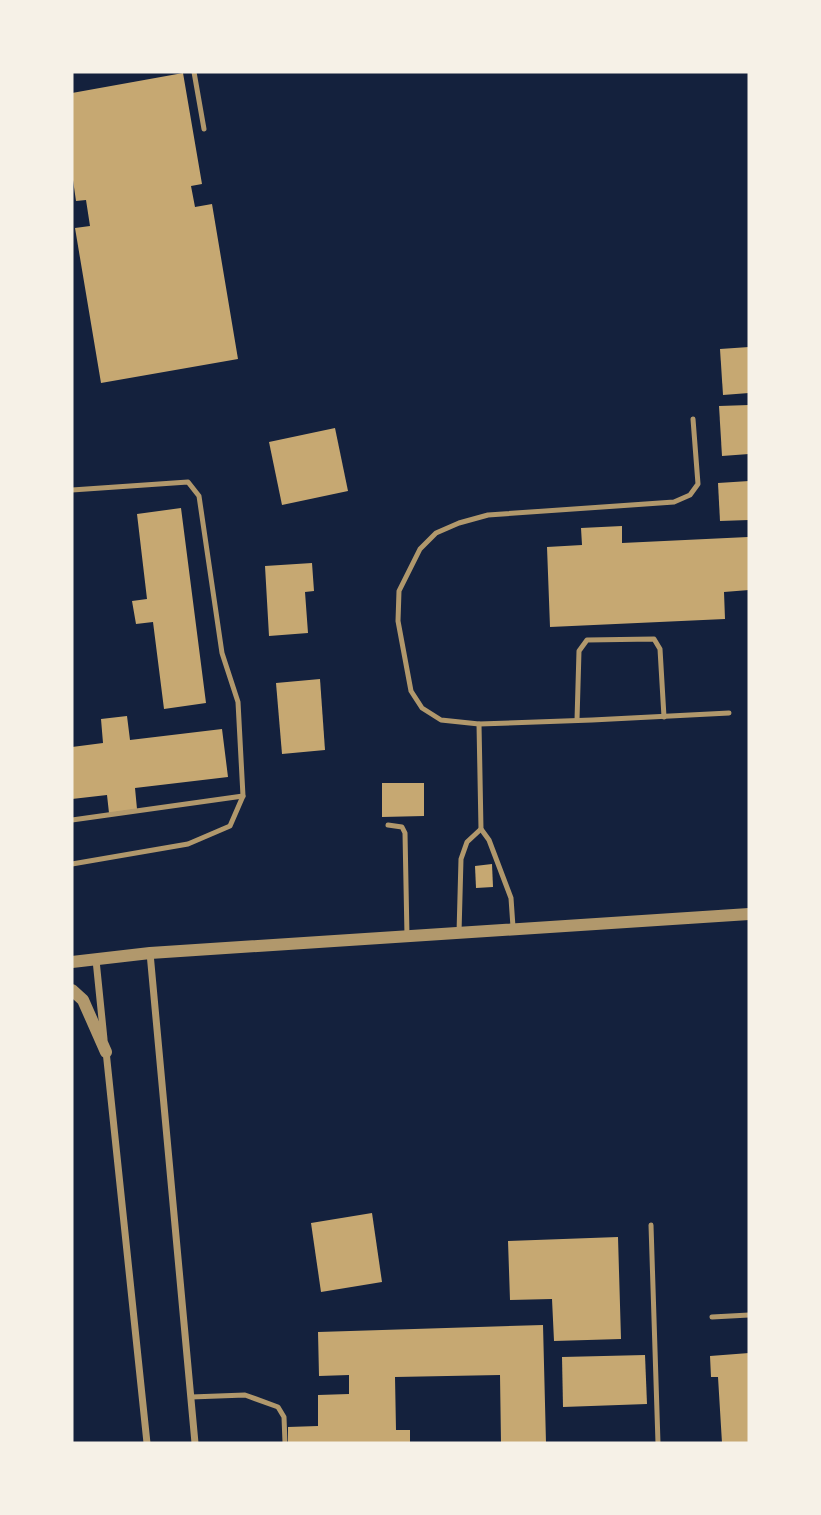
<svg xmlns="http://www.w3.org/2000/svg" width="821" height="1515" font-family="'Nunito Sans',sans-serif">
  <style>
    .building { fill: #c6a872 }
    .lines { fill: none; stroke-linecap: round; stroke-linejoin: round }
    .service { stroke: #b1986c; stroke-width: 5 }
    .minor { stroke: #b1986c; stroke-width: 7 }
    .tertiary { stroke: #b1986c; stroke-width: 12 }
  </style>
  <rect width="100%" height="100%" fill="#14213d"/>
  <g class="building">
    <polygon points="183,73 202,184 191,186 195,207 212,204 238,359 101,383 75,228 90,226 86,200 76,201 72,173 72,93"/>
    <polygon points="749,347 749,393 723,395 720,349"/>
    <polygon points="749,405 749,454 722,456 719,406"/>
    <polygon points="335,428 348,491 282,505 269,442"/>
    <polygon points="749,481 749,520 720,521 718,483"/>
    <polygon points="181,508 206,703 164,709 153,622 136,624 132,601 147,599 137,514"/>
    <polygon points="622,526 622,543 748,537 749,590 724,592 725,619 550,627 547,547 582,545 581,528"/>
    <polygon points="312,563 314,591 305,592 308,633 269,636 265,566"/>
    <polygon points="320,679 325,750 282,754 276,683"/>
    <polygon points="127,716 130,740 222,729 228,777 135,788 137,809 109,813 107,795 72,799 72,747 103,743 101,719"/>
    <polygon points="382,783 424,783 424,816 382,817"/>
    <polygon points="492,864 493,887 476,888 475,866"/>
    <polygon points="372,1213 382,1282 321,1292 311,1223"/>
    <polygon points="618,1237 621,1339 554,1341 552,1299 510,1300 508,1241"/>
    <polygon points="543,1325 546,1443 501,1443 500,1375 395,1377 396,1430 410,1430 410,1443 288,1443 288,1427 318,1426 318,1395 349,1394 349,1375 319,1376 318,1332"/>
    <polygon points="749,1353 749,1443 722,1443 718,1377 711,1377 710,1356"/>
    <polygon points="645,1355 647,1404 563,1407 562,1357"/>
  </g>
  <g class="lines">
    <g class="service">
      <polyline points="194,72 204,129"/>
      <polyline points="693,419 698,484 690,495 674,502 488,515 459,523 436,533 420,549 399,591 398,621 411,691 422,708 441,720 479,724 592,720 729,713"/>
      <polyline points="72,490 188,482 199,496 222,653 238,702 243,796 230,826 188,844 72,864"/>
      <polyline points="577,720 579,651 587,640 654,639 660,649 664,717"/>
      <polyline points="479,724 481,829 489,840 511,898 513,927"/>
      <polyline points="72,820 243,796"/>
      <polyline points="388,825 402,827 405,833 407,936"/>
      <polyline points="459,933 461,859 467,842 481,829"/>
      <polyline points="651,1225 658,1443"/>
      <polyline points="712,1317 749,1315"/>
      <polyline points="191,1397 245,1395 278,1407 284,1417 285,1443"/>
    </g>
    <g class="minor">
      <polyline points="150,953 195,1443"/>
      <polyline points="96,960 104,1039"/>
      <polyline points="106,1051 147,1443"/>
    </g>
    <g class="tertiary">
      <polyline points="72,962 150,953 749,914"/>
      <polyline points="72,990 83,1000 106,1052"/>
    </g>
  </g>
  <rect width="821" height="1515" fill="none" stroke="#f6f1e7" stroke-width="147"/>
</svg>
